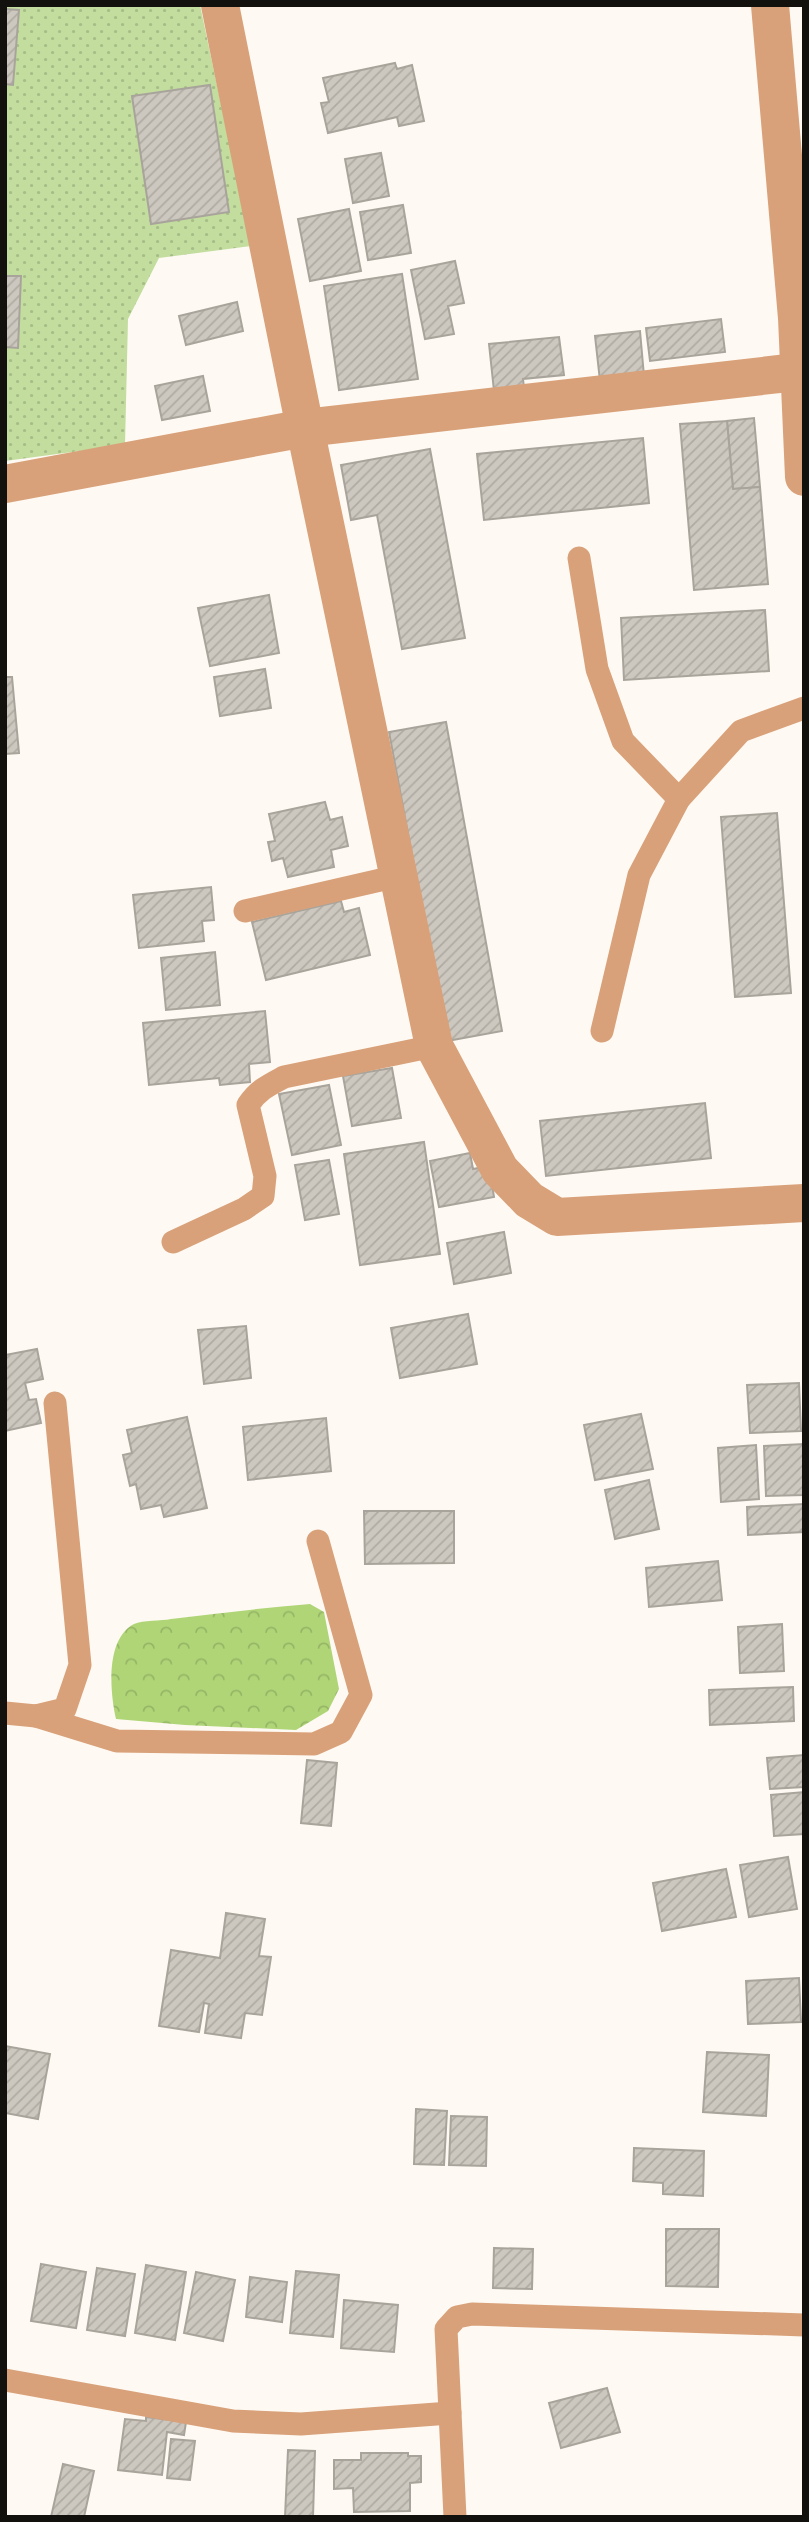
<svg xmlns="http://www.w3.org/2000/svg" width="809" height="2522" font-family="Helvetica,sans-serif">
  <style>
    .grass { fill: url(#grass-dots); fill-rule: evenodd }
    .forest { fill: url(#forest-crowns) }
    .building { fill: url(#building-hatch); stroke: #a9a49b; stroke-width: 2 }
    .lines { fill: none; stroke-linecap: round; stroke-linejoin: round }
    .lane { stroke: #d9a17a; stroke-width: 23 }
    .street { stroke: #d9a17a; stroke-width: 38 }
  </style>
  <defs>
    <pattern id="grass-dots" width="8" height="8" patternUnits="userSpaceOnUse" patternTransform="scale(1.75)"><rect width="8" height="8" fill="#c2dd9e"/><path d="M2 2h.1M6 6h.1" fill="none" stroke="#a6bd87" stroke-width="1.8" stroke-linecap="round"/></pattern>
    <pattern id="forest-crowns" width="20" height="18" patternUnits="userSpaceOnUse" patternTransform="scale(1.75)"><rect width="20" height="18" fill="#afd577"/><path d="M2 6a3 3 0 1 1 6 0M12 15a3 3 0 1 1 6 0" fill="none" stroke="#96b666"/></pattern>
    <pattern id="building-hatch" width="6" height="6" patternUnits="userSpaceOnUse" patternTransform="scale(1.75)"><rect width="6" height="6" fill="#cdc8bf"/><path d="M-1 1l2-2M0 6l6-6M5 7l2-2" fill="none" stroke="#afaba3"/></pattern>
  </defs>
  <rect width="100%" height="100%" fill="#fefaf3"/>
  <path class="grass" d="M 5,5 L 101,5 L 102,7 L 200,5 L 251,246 L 159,258 L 128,319 L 125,445 L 5,461 L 5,347 L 18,347 L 21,277 L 5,276 L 5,84 L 12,85 L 18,10 L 5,9 ZM 210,85 L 229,211 L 133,96 Z"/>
  <path class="forest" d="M 310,1604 L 324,1612 L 339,1689 L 328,1711 L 296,1730 L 185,1725 L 116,1719 C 110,1693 105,1639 134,1624 C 143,1620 161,1621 171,1619 C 218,1613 264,1608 310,1604 Z"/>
  <g class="building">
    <polygon points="5,9 19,10 13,85 5,84"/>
    <polygon points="395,63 397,69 412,65 424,121 399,126 397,117 328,133 321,103 329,102 323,78"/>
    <polygon points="210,85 229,212 151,224 132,96"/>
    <polygon points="381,153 389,196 353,203 345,159"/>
    <polygon points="403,205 411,253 368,260 360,212"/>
    <polygon points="349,209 361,271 310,281 298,219"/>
    <polygon points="455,261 464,303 448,306 454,334 425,339 411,270"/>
    <polygon points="402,274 418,379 339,390 324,286"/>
    <polygon points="5,276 21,276 18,348 5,347"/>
    <polygon points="237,302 243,331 186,345 179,316"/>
    <polygon points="721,319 725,352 650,361 646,328"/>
    <polygon points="640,331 644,376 600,381 595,336"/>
    <polygon points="559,337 564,375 523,379 524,388 494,391 489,344"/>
    <polygon points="203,376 210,411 162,420 155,386"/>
    <polygon points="754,418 760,487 733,489 727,421"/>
    <polygon points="727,421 733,489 760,487 768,584 694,590 680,424"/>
    <polygon points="643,438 649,503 484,520 477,454"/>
    <polygon points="430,449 465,638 402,649 377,515 351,520 341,465"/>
    <polygon points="269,595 279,653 210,666 198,608"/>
    <polygon points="765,610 769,671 624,680 621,618"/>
    <polygon points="265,669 271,708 220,716 214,677"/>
    <polygon points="5,677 12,677 19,753 5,754"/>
    <polygon points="446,722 502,1031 447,1041 389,732"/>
    <polygon points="325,802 330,820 342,817 348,846 331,850 334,867 288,877 283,858 272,861 268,842 275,841 269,814"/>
    <polygon points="777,813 791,993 735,997 721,817"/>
    <polygon points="211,887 214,920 202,921 204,941 139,948 133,895"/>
    <polygon points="341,901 344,912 359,908 370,955 266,980 252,922"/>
    <polygon points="215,952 220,1005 166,1010 161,958"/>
    <polygon points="265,1011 270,1062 249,1064 250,1082 220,1085 219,1078 149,1085 143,1023"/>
    <polygon points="392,1068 401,1118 352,1126 343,1076"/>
    <polygon points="329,1085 341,1145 292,1155 279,1094"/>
    <polygon points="705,1103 711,1158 546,1176 540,1121"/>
    <polygon points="424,1142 440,1254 360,1265 344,1154"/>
    <polygon points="470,1153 473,1169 489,1166 494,1197 439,1207 430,1161"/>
    <polygon points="329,1160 339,1214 305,1220 295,1165"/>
    <polygon points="504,1232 511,1273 454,1284 447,1243"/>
    <polygon points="468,1314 477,1364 400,1378 391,1328"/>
    <polygon points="246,1326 251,1378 204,1384 198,1330"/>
    <polygon points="37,1349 43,1379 25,1383 29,1400 36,1399 41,1423 5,1431 5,1355"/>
    <polygon points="799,1383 801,1431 750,1433 747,1385"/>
    <polygon points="641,1414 653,1469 595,1480 584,1425"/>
    <polygon points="187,1417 207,1508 164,1517 161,1505 141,1509 136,1484 130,1486 123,1455 132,1453 127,1430"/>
    <polygon points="326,1418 331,1471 248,1480 243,1427"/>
    <polygon points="804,1444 804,1495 766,1496 764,1446"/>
    <polygon points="756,1445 759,1499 721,1502 718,1448"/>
    <polygon points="649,1480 659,1529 615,1539 605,1490"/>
    <polygon points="804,1504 804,1532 748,1535 747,1507"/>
    <polygon points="364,1511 454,1511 454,1563 365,1564"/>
    <polygon points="718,1561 722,1600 649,1607 646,1568"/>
    <polygon points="782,1624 784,1671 740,1673 738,1627"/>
    <polygon points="793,1687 794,1721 710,1725 709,1690"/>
    <polygon points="804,1755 804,1787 770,1789 767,1758"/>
    <polygon points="307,1760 337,1763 331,1826 301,1823"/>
    <polygon points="804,1792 804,1834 774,1836 771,1795"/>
    <polygon points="788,1857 797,1909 749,1917 740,1865"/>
    <polygon points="726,1869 736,1917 662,1931 653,1883"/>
    <polygon points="226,1913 265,1919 259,1956 271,1957 262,2015 245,2013 241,2038 205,2033 209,2004 204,2003 199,2032 159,2026 171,1950 220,1958"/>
    <polygon points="799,1978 801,2022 748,2024 746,1981"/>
    <polygon points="5,2046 50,2054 38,2119 5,2113"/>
    <polygon points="707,2052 769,2055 766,2116 703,2112"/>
    <polygon points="416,2109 447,2111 444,2165 414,2164"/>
    <polygon points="451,2116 487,2117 486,2166 449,2165"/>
    <polygon points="634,2148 704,2151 703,2196 663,2194 663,2183 633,2181"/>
    <polygon points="666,2229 719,2229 718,2287 666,2286"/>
    <polygon points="494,2248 533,2249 532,2289 493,2288"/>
    <polygon points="41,2264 86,2272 76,2328 31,2321"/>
    <polygon points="146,2265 186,2272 175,2340 135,2333"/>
    <polygon points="97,2268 135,2274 125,2336 87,2330"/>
    <polygon points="296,2271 339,2275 333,2337 290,2333"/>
    <polygon points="196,2272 235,2280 223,2341 184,2333"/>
    <polygon points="250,2277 287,2282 282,2322 246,2317"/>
    <polygon points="344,2300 398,2305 394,2352 341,2348"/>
    <polygon points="607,2388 620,2432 561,2448 549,2403"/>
    <polygon points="146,2417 186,2422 184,2435 167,2432 162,2475 118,2470 125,2419 146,2421"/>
    <polygon points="171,2439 195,2441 190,2480 167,2478"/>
    <polygon points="288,2450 315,2451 313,2517 285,2517"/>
    <polygon points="361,2453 408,2453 408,2456 421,2456 421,2482 410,2483 410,2511 354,2512 353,2488 334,2489 334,2460 361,2460"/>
    <polygon points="63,2464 94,2471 84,2517 51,2517"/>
  </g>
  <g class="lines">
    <g class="lane">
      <polyline points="579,558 597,669 623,741 679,799"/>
      <polyline points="245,911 398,876"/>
      <polyline points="602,1031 639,875 679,799 741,731 804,708"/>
      <path d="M 173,1242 L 244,1209 L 263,1196 L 265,1176 L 248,1105 C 258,1090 269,1085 284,1077 L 434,1046"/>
      <polyline points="5,1713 36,1716 65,1709 80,1665 55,1403"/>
      <polyline points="36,1716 117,1741 314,1744 341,1732 361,1695 318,1541"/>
      <polyline points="5,2380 233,2421 301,2424 450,2413"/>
      <polyline points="455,2517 446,2329 457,2317 472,2314 804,2325"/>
    </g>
    <g class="street">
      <polyline points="220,5 305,428 434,1046 500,1170 529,1200 557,1217 804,1203"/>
      <polyline points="770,5 797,318 804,477"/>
      <polyline points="5,484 305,428 797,372"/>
    </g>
  </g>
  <rect width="809" height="2522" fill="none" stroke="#13110e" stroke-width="14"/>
</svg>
